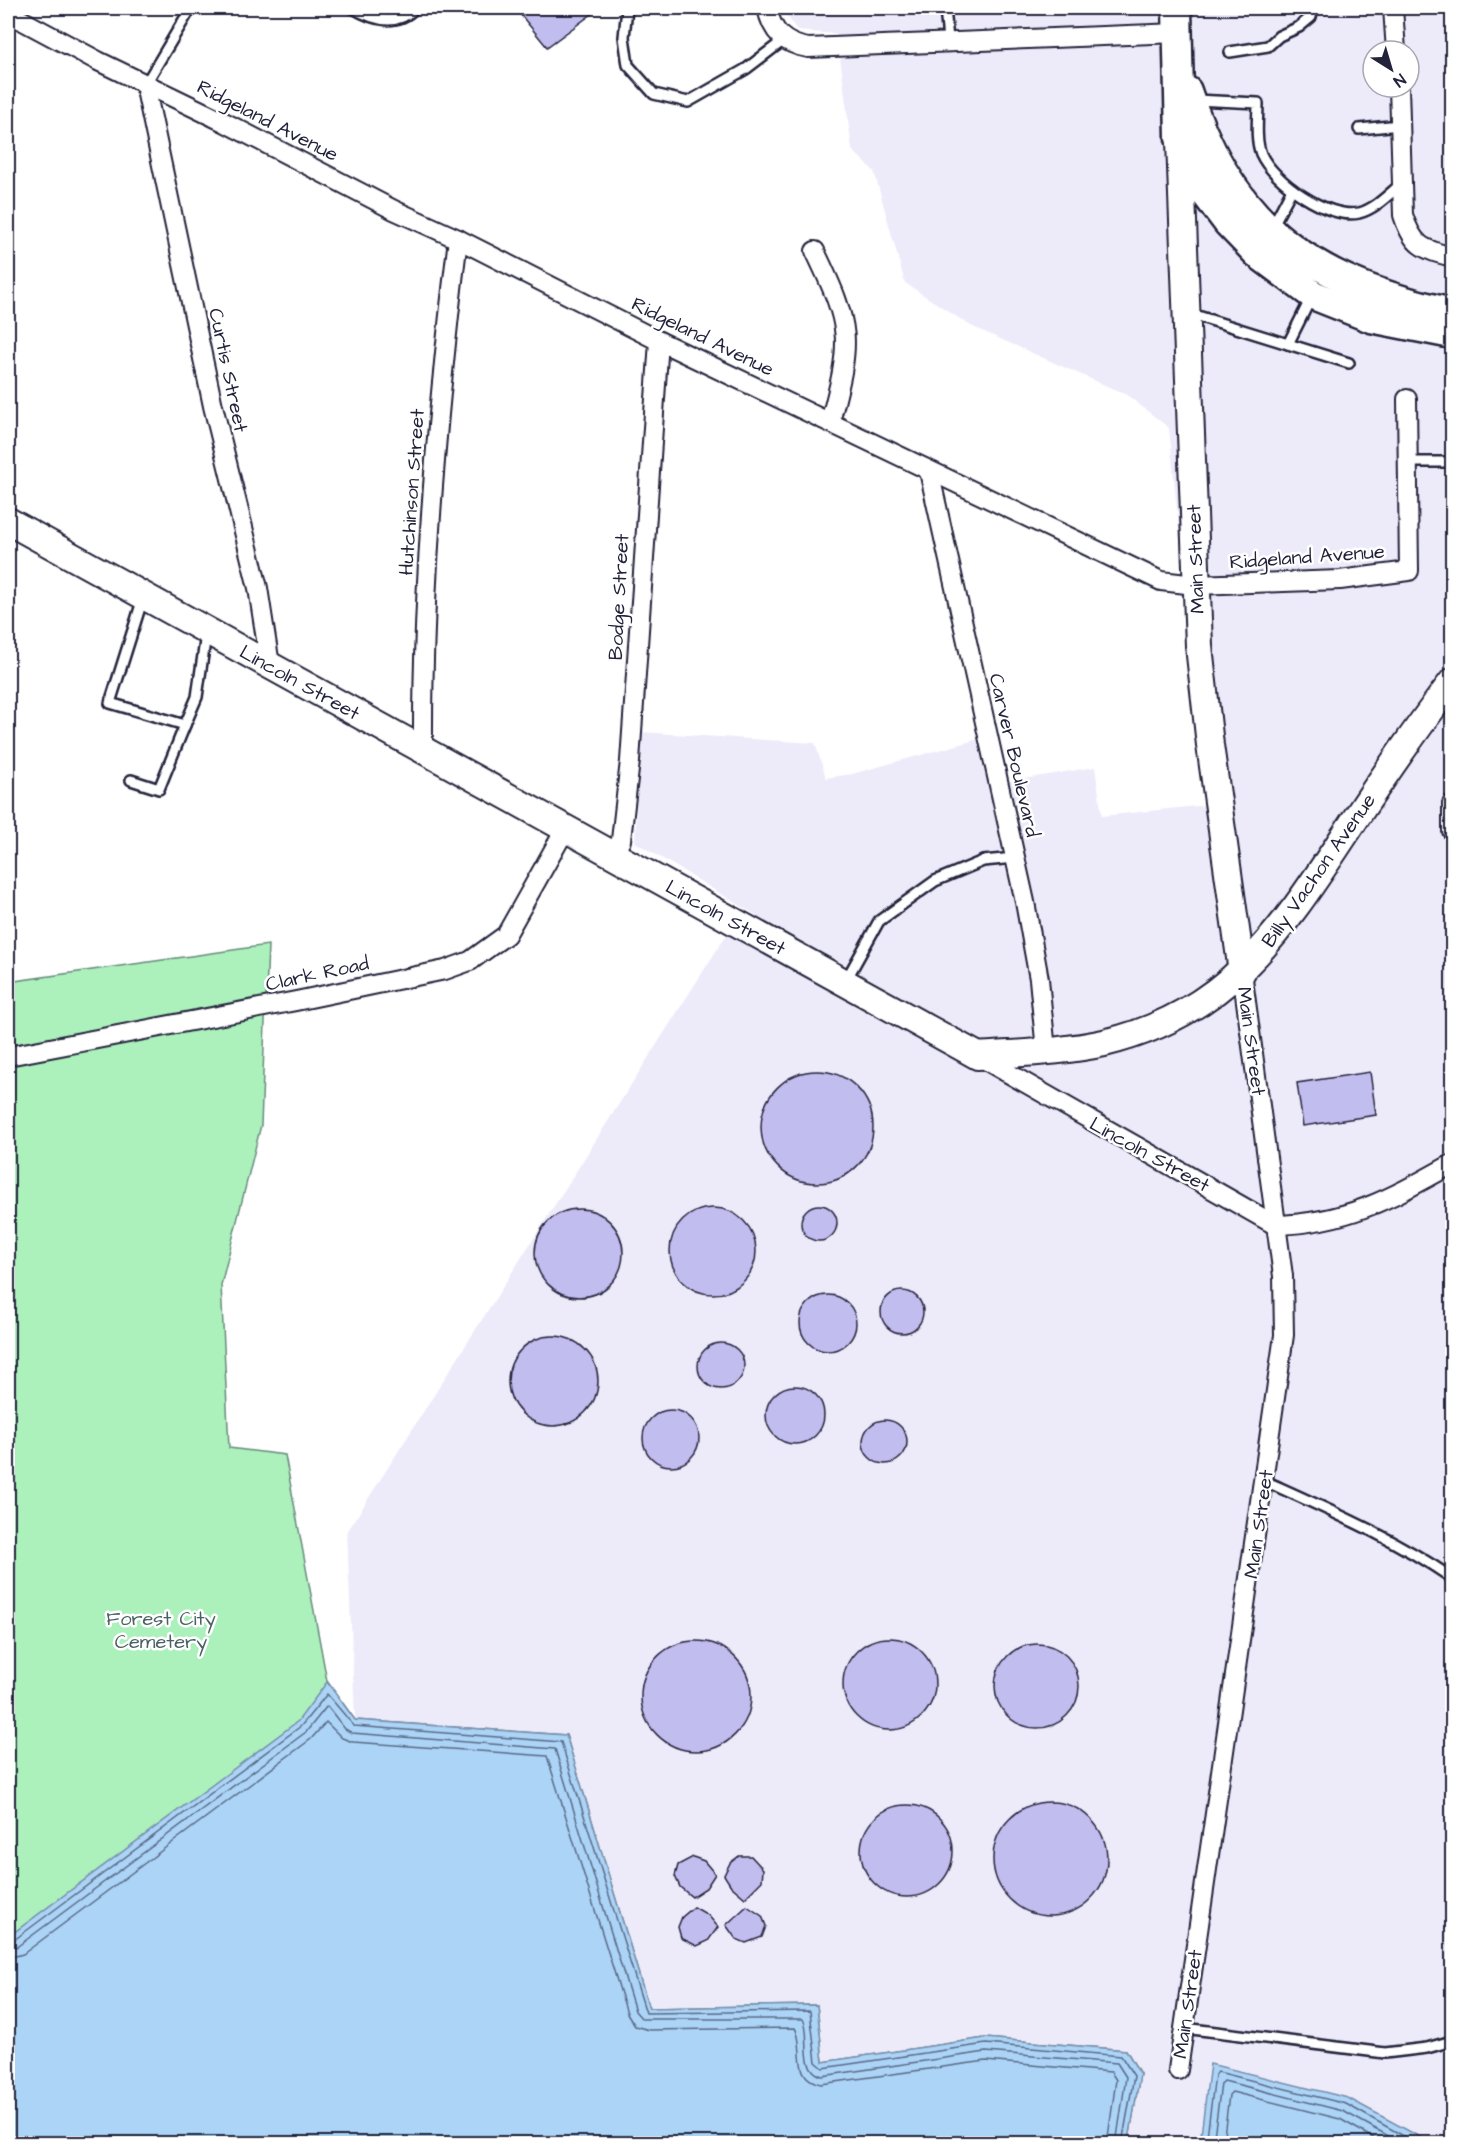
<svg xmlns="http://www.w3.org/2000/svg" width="1460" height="2151" font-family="'Architects Daughter',sans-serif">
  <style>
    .built { fill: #edebfa; fill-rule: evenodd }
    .green { fill: #acf1bc; stroke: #678a7c; stroke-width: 1.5 }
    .water { fill: #acd4f6; stroke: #758dab; stroke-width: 1.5 }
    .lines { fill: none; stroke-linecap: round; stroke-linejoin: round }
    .shore { stroke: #596986; stroke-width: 1.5 }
    .building { fill: #c2bdef; stroke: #22223b; stroke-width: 1.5 }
    .lane-casing { stroke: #22223b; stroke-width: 14 }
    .street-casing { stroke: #22223b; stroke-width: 22 }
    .secondary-casing { stroke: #22223b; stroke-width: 30 }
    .primary-casing { stroke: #22223b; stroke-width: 33 }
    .lane { stroke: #fff; stroke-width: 9 }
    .street { stroke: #fff; stroke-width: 18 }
    .secondary { stroke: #fff; stroke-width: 26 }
    .primary { stroke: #fff; stroke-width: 28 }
    .labels { text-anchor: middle; stroke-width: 5; stroke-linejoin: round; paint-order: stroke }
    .street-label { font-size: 20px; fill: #22223b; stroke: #fff }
    .park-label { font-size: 20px; fill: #4b6062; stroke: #fff }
  </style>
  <rect width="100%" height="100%" fill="#fff"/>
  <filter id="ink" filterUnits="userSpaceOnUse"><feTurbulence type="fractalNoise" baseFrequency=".0167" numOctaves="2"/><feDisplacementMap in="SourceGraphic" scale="12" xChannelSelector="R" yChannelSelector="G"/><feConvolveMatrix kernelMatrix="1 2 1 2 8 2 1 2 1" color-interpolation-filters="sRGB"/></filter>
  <g filter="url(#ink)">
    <path class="built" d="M 782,8 L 1452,8 L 1452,2143 L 1431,2143 L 1348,2098 L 1211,2064 L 1200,2143 L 1152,2143 L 1129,2140 L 1140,2074 L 985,2038 L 822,2062 L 817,2005 L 648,2008 L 566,1735 L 355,1720 L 347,1532 L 725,937 L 756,915 L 635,842 L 640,732 L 815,743 L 826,778 L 852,774 L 979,739 L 989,785 L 1095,767 L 1102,816 L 1206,805 L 1169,428 L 1127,395 L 971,326 L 905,283 L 874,171 L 852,150 L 837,34 L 797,31 ZM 1373,51 L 1409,51 L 1409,87 L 1373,87 Z"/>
    <polygon class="green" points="268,945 261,1125 221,1285 229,1448 285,1455 327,1681 355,1720 566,1735 649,2008 817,2005 823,2062 985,2038 1126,2050 1140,2074 1129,2140 1152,2143 8,2143 8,982"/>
    <g class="water">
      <polygon points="327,1682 355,1720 566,1735 649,2008 817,2005 823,2062 985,2038 1126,2050 1140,2074 1129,2140 1152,2143 8,2143 8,1937 298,1721"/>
      <polygon points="1210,2064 1348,2098 1431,2143 1200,2143"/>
    </g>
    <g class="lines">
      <g class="shore">
        <polyline points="8,1942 14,1940 301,1726 327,1694 354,1726 561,1742 646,2013 810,2011 816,2062 823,2068 986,2044 1121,2056 1134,2076 1123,2138 1125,2144"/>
        <path d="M 8,1949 L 18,1946 L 306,1732 L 327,1706 L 345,1729 L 352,1733 L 555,1749 L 635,2011 L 642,2019 L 803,2019 C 812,2035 798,2069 822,2076 L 986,2052 L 1117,2063 L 1126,2077 L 1116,2144"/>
        <path d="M 8,1958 L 23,1954 L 311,1739 L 326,1722 L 342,1738 L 353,1742 L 547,1756 L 627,2013 L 635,2026 L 649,2030 L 795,2028 C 806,2047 790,2078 821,2084 L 986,2061 L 1111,2072 L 1116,2080 L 1107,2144"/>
        <polyline points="1206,2144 1215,2075 1218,2072 1346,2104 1418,2144"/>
        <polyline points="1213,2144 1221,2084 1224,2081 1343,2111 1403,2144"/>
        <polyline points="1223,2144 1229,2095 1232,2092 1340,2119 1384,2144"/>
      </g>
    </g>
    <g class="building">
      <polygon points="515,8 600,8 547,47"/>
      <circle cx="817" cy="1127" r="56"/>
      <polygon points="1370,1072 1376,1115 1303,1126 1297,1083"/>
      <circle cx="819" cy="1223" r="18"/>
      <circle cx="713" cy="1251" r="43"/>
      <circle cx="579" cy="1253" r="44"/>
      <circle cx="902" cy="1312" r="21"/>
      <circle cx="828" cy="1323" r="28"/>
      <circle cx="553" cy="1381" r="45"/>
      <circle cx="721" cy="1366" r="23"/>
      <circle cx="795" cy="1415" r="29"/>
      <circle cx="671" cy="1438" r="28"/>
      <circle cx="885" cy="1442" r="22"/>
      <circle cx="889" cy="1684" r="46"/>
      <circle cx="696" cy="1696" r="55"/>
      <circle cx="1037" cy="1686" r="42"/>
      <circle cx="1050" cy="1859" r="57"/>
      <circle cx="907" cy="1851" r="46"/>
      <polygon points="739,1856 751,1856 763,1869 762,1881 745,1898 731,1886 724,1875 730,1863"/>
      <polygon points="693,1857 704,1861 715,1874 706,1888 692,1897 680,1887 675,1876 678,1865"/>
      <polygon points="747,1906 762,1916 766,1926 762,1937 746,1943 736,1939 726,1925"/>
      <polygon points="694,1907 708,1915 718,1927 708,1941 697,1946 681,1938 678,1927 682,1917"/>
    </g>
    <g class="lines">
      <defs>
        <g id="lane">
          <path d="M 353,8 C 373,20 397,27 415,8"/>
          <polyline points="627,8 624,37 628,65 654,94 688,102 746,69 784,40"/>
          <polyline points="945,8 948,40"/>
          <polyline points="1230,52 1268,46 1279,36 1299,27 1311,17 1313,8"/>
          <polyline points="145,85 191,8"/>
          <path d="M 1195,100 L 1258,103 C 1258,119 1255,139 1261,154 C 1273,181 1328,220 1359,213 C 1375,209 1388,195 1401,184"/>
          <polyline points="1359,129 1400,125"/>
          <polyline points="1272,227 1292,189"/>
          <polyline points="1188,313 1349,363"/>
          <polyline points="1288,344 1311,298"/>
          <polyline points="1407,462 1452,462"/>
          <polyline points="143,598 110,703 185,725 197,697 206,634"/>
          <polyline points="131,780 159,789 185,725"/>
          <polyline points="846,980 879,921 935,881 983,861 1015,858"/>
          <path d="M 1265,1481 C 1329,1510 1394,1538 1452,1578"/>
          <polyline points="1184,2028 1385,2053 1427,2048 1452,2041"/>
        </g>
        <g id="street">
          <path d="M 767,8 C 772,32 784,44 808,48 L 1178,33"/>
          <polyline points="1393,8 1396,51"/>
          <polyline points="8,13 98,61 224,122 394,210 458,239 659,341 1161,581 1195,585 1340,580 1409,571 1407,399"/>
          <polyline points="145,85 213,406 258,588 270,665"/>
          <path d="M 1399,87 L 1403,215 C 1413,246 1422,249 1452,257"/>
          <path d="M 815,251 C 852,328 852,339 830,422"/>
          <polyline points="929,471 1025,902 1039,979 1046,1051"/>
          <path d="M 423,750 C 422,579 437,408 458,239"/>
          <polyline points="1452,804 1452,831"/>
          <polyline points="614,855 621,840 630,761 659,341"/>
          <polyline points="8,1056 296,1001 445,970 470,961 506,935 566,828"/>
          <path d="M 978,1056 L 1275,1225 C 1348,1223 1391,1198 1452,1164"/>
          <polyline points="1178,2070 1284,1335 1283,1276 1242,972"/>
        </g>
        <g id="secondary">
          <polyline points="1180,141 1199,646 1210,745 1242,972"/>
          <path d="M 8,521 L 978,1056 C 1020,1053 1063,1052 1104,1043 C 1231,1013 1284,927 1350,827 C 1383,777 1416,729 1452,682"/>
        </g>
        <g id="primary">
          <polyline points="1177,8 1180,138 1203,190 1228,223 1258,254 1313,295 1371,318 1452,334"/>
          <path d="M 1187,91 C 1232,229 1315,283 1452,313"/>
        </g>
      </defs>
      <use href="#lane" class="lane-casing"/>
      <use href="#street" class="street-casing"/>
      <use href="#secondary" class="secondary-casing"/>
      <use href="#primary" class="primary-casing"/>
      <use href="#lane" class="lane"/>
      <use href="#street" class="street"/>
      <use href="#secondary" class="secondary"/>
      <use href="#primary" class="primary"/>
    </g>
  </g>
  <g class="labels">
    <g class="street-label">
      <text transform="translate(268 120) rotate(27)" y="7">Ridgeland Avenue</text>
      <text transform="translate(703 336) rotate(26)" y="7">Ridgeland Avenue</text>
      <text transform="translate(229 370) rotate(78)" y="7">Curtis Street</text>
      <text transform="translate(411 492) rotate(-86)" y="7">Hutchinson Street</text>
      <text transform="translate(1307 556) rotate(-4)" y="7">Ridgeland Avenue</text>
      <text transform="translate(1195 559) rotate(-92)" y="7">Main Street</text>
      <text transform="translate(618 597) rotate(-87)" y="7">Bodge Street</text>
      <text transform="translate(300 682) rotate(29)" y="7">Lincoln Street</text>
      <text transform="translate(1015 755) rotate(77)" y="7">Carver Boulevard</text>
      <text transform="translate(1318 870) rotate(-55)" y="7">Billy Vachon Avenue</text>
      <text transform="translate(726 917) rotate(29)" y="7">Lincoln Street</text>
      <text transform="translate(317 973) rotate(-12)" y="7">Clark Road</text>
      <text transform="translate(1252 1041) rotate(82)" y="7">Main Street</text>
      <text transform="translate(1150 1154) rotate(29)" y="7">Lincoln Street</text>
      <text transform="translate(1258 1524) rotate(-82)" y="7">Main Street</text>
      <text transform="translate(1187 2004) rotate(-82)" y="7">Main Street</text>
    </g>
    <g class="park-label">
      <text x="161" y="1625">Forest City<tspan x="161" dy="23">Cemetery</tspan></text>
    </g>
  </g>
  <rect width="1460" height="2151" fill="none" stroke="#fff" stroke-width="30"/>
  <rect x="15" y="15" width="1430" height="2121" fill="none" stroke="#22223b" stroke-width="2" filter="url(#ink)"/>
  <g transform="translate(1391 69) rotate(143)"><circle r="28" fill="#ffffff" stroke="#a7a7b1" stroke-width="1.5"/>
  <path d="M0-4.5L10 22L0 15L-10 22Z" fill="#22223b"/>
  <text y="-9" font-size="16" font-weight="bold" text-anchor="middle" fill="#22223b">N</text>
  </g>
</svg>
